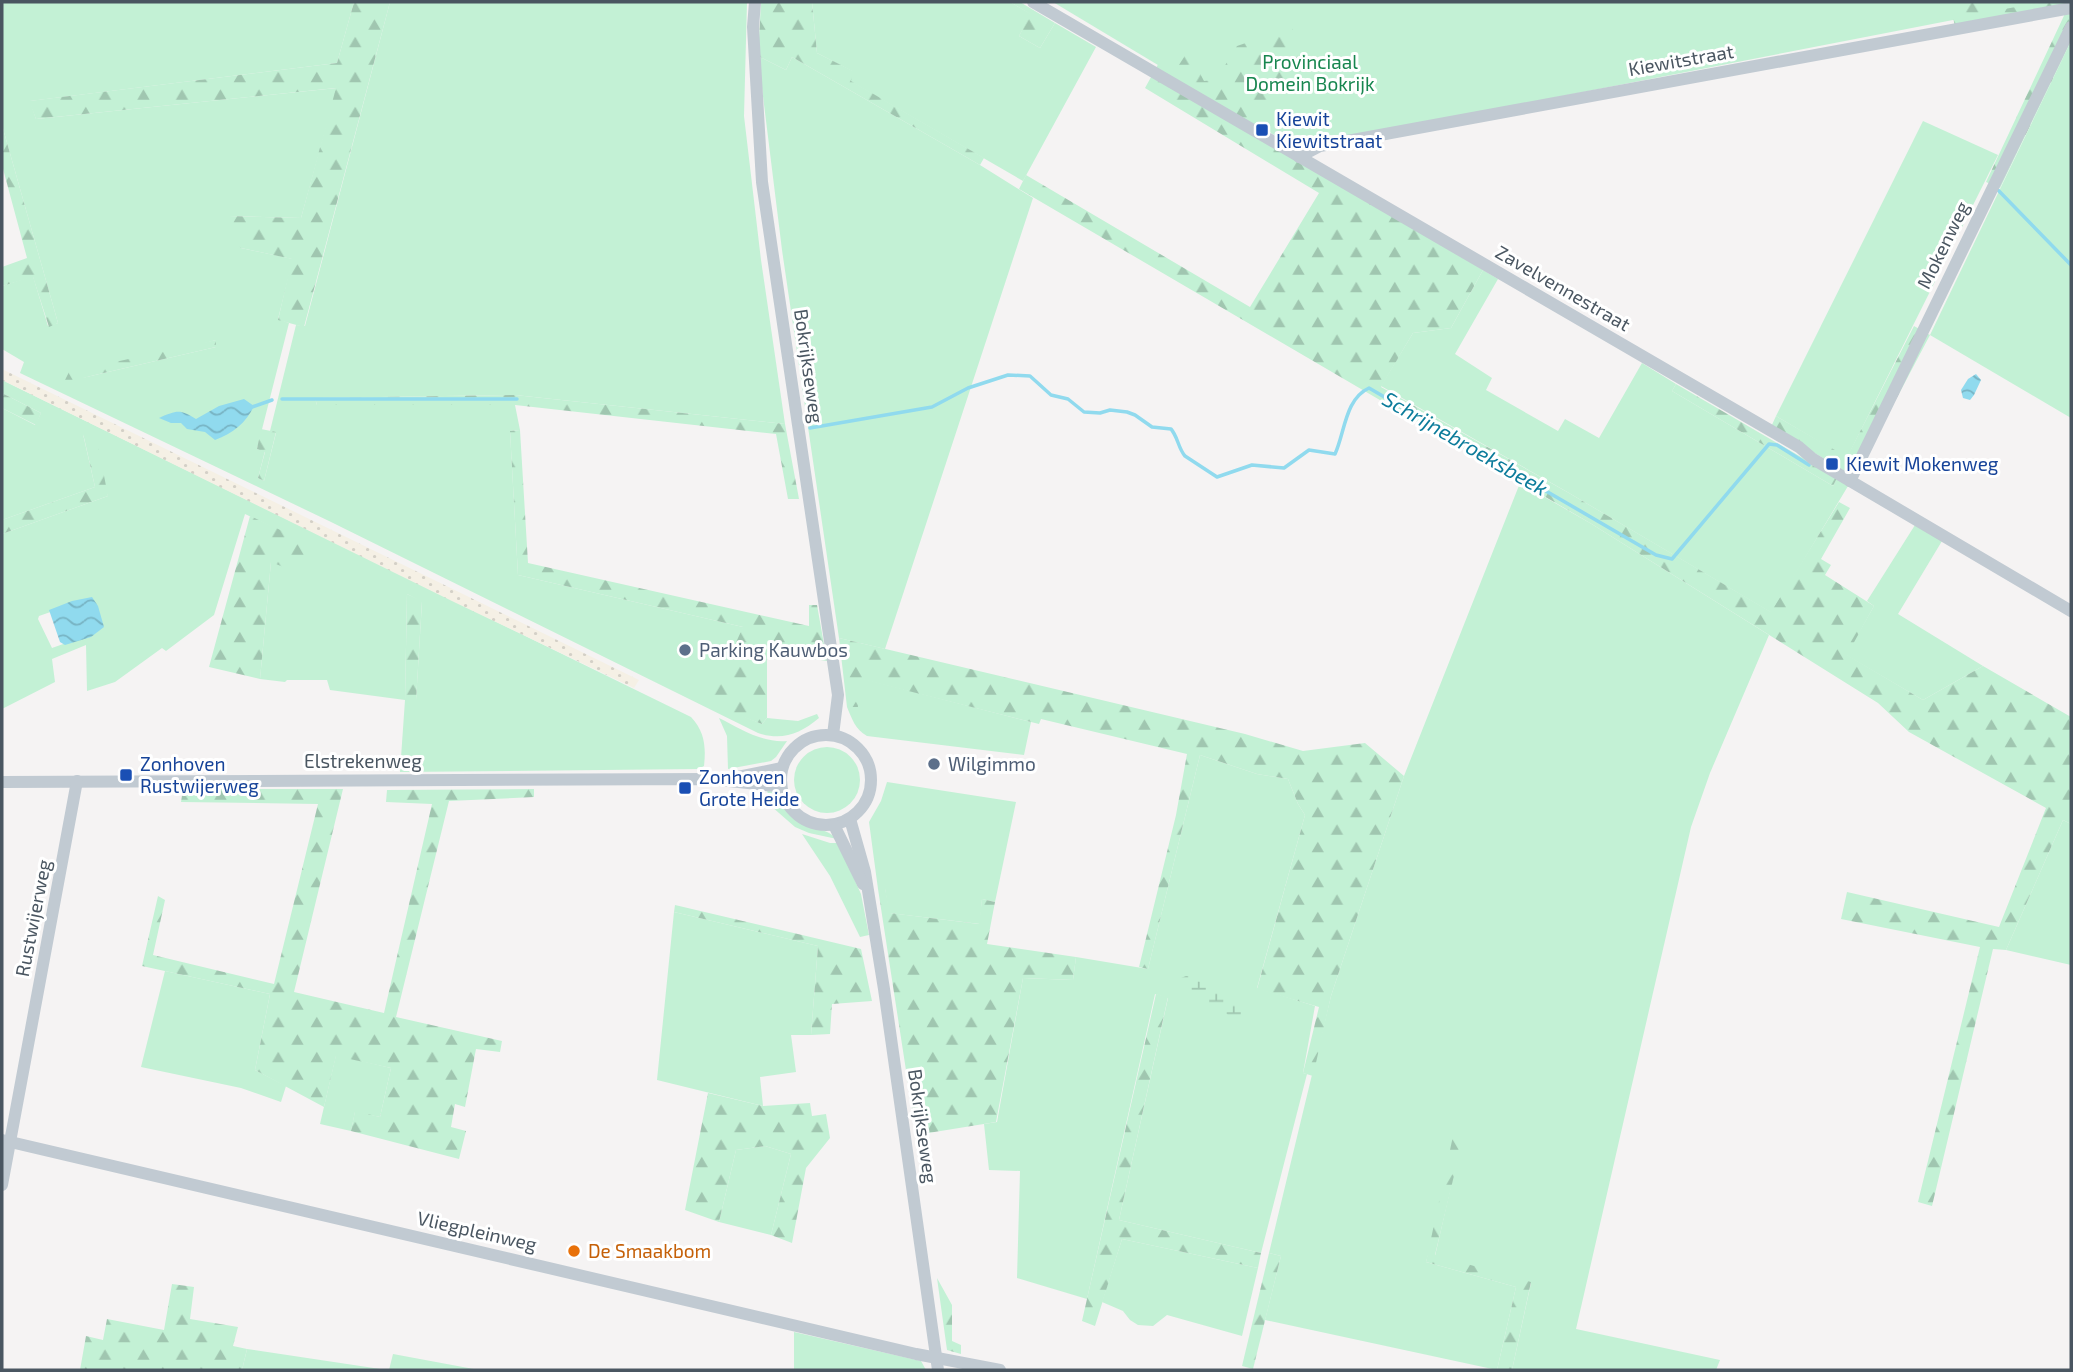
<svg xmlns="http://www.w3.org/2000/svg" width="2073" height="1372" font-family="'Exo 2',sans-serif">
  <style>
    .green { fill: #c3f1d5; fill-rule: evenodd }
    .forest { fill: url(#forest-firs) }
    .wetland { fill: url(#wetland-marsh) }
    .sand { fill: url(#sand-dots) }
    .water { fill: url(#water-waves) }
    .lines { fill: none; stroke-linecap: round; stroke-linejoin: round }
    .stream { stroke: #90daee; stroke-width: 3.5 }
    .minor { stroke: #c1cad2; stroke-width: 12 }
    .transit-dot { fill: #1a4fb4; stroke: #fff; stroke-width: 2.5 }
    .service-dot { fill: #5c6f8a; stroke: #fff; stroke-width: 2.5 }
    .food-dot { fill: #e8710a; stroke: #fff; stroke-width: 2.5 }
    .labels { text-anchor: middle; stroke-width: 6; stroke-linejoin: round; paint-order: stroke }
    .street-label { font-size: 19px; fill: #4a5661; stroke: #fff }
    .park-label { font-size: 19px; fill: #17864f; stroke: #fff }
    .transit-label { font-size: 19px; fill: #164399; stroke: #fff; text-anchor: start }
    .service-label { font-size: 19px; fill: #4e5e75; stroke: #fff; text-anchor: start }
    .food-label { font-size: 19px; fill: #c56008; stroke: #fff; text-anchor: start }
    .water-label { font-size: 21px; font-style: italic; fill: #0c7c9b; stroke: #fff }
  </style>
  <defs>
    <pattern id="forest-firs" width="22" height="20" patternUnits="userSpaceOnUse" patternTransform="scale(1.75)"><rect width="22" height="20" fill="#c3f1d5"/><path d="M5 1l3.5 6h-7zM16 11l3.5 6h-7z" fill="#a0c6b0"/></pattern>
    <pattern id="wetland-marsh" width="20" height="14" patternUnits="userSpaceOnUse" patternTransform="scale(1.75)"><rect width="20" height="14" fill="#c3f1d5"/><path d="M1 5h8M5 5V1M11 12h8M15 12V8" fill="none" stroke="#a0c6b0"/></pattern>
    <pattern id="sand-dots" width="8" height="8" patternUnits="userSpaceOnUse" patternTransform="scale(1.75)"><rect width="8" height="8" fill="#f5f0e5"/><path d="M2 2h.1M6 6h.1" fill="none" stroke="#d4d0c7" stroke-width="1.8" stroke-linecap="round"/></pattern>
    <pattern id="water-waves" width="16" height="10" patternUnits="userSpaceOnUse" patternTransform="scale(1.75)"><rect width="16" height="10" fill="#90daee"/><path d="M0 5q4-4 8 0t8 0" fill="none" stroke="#78b4c4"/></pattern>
  </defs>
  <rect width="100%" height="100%" fill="#f5f3f3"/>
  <g class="green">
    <path d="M 2,2 L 354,2 L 337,63 L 30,101 L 36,119 L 337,88 L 301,218 L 229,216 L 241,248 L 293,259 L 278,319 L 289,323 L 257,449 L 265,451 L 258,478 L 264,481 L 276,433 L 270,431 L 296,325 L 305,326 L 390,2 L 747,2 L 744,116 L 761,260 L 785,424 L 515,395 L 315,398 L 317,405 L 515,405 L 520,430 L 510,431 L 518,575 L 743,627 L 740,715 L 762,724 L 767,718 L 798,721 L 817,714 L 819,718 C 800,734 782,741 758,733 L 329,521 L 20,373 L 24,362 L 2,349 L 2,286 L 33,276 L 48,326 L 58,323 L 2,125 ZM 216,340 L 216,347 L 82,378 Z"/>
    <polygon points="812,2 1010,2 1031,14 1019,36 1040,48 1055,23 1096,47 1023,181 850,81 852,71 817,53"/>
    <polygon points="1053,2 2045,2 1296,148"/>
    <polygon points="2071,41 2071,418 1930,335"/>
    <polygon points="758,56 786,70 792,57 980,165 1033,198 885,649 839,638 782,250"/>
    <polygon points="1923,121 1998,155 1847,458 1776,416"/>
    <polygon points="1483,270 1498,279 1455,354 1492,378 1486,390 1558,431 1565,419 1599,438 1642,363 1676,384 1672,391 1833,486 1837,478 1848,486 1772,613 1569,493 1381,386 1413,333 1451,328"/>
    <path d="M 2,380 L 691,717 C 705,732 706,747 704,766 L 698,769 L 400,772 L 405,700 L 330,690 L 327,680 L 287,680 L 285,682 L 260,679 L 271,562 L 318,549 L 245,514 L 214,615 L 166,651 L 162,648 L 115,682 L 87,691 L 86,645 L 52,659 L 55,682 L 2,709 L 2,534 L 108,496 L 83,434 L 95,487 L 2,520 L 2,408 L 35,425 L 41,413 L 2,393 ZM 407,594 L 422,602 L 416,700 L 405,699 ZM 88,599 L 97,632 L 52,648 L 38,619 L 39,616 Z"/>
    <polygon points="1520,483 1590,523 1769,635 1710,773 1691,827 1576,1329 1720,1360 1716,1370 1512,1370 1531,1283 1435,1256 1462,1138 1426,1262 1516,1287 1497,1370 1265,1320 1281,1256 1269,1253 1331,996 1404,776"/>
    <polygon points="1915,525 1942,541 1898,614 1983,666 1923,700 1846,655 1874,606 1867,601"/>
    <path d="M 856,677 L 1031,722 L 1024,755 L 867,736 C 855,729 852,719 847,707 L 857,707 Z"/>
    <path d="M 719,718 C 741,729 762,743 787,741 L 776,757 L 771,761 L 728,769 L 727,736 Z"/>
    <circle cx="827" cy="780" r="33"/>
    <polygon points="1200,755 1257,774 1288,779 1298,804 1305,815 1257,988 1315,1006 1303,1073 1307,1074 1261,1253 1119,1220 1168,998 1155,994 1087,1299 1017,1278 1020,1171 989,1170 984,1124 997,1122 1023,978 1073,980 1076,957 1148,969"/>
    <polygon points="887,782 1016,802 995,902 982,899 980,924 889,913 885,889 878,889 869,822 881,801"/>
    <path d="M 767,790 C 783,795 784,809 797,820 C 810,831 824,826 837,839 L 809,833 L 795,827 L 771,806 Z"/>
    <polygon points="2063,820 2071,824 2071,965 2006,950"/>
    <polygon points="802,834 830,843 838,843 861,894 869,935 860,937 830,876"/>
    <polygon points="674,912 818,946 811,1035 791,1035 796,1072 760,1077 763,1106 657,1080"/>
    <polygon points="165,971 270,994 255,1070 286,1086 281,1102 241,1088 141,1067"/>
    <polygon points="336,1055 391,1068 380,1117 355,1112 351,1131 320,1124"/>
    <polygon points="765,1146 791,1154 771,1235 719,1222 736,1150"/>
    <polygon points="1122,1239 1258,1268 1242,1336 1167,1315 1153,1326 1138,1325 1130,1320 1123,1311 1102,1302"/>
    <polygon points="794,1332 921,1361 926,1370 794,1370"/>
    <polygon points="247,1349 387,1370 242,1370"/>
    <polygon points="393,1354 479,1370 389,1370"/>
  </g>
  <g class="forest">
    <polygon points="354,2 390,2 304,327 278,320 292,259 241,248 227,236 229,216 301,218 336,88 36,119 29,101 337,63"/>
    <polygon points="761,2 812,2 817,53 853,71 851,81 984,158 980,165 792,57 786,70 758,56"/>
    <polygon points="1010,2 1020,2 1055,23 1040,48 1019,36 1030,14"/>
    <polygon points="1950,2 1971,2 1999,10 2044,2 2071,2 2071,41 2000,188 1986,182 2069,5 1955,27"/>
    <polygon points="1292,27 1300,70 1263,130 1483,270 1451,328 1413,333 1381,387 1569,493 1771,612 1839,502 1850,508 1821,559 1831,565 1825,575 1874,606 1847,655 1923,700 1983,666 2071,717 2071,824 2063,820 2006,950 1993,949 1932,1206 1918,1202 1980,947 1841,919 1847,892 1999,927 2046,808 1909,732 1878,703 1590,523 1019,189 1026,175 1250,307 1319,193 1145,88 1161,59 1177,68 1188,51 1204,81 1216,80 1237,46"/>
    <polygon points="2,125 58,323 49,327 33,277 2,286 2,267 27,258 2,165"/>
    <polygon points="1914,326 1930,335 1855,477 1771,427 1776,416 1847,457"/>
    <polygon points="216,340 216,347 82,378 75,388 64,382 69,372"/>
    <polygon points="1676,384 1837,478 1833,486 1672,391"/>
    <polygon points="2,393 41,413 36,425 2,408"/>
    <polygon points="515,395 785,424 799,499 788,499 776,434 515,405 317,405 315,398"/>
    <polygon points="261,429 276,432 264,481 258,478 265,452 257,449"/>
    <polygon points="520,430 528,563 809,626 809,605 817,605 827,661 767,652 767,718 762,724 708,704 743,627 518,575 510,431"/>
    <polygon points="83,433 97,440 108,496 2,534 2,520 95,487"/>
    <polygon points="250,516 319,548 303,575 271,562 260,679 209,667"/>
    <polygon points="407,594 422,601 416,701 405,700"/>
    <polygon points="839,638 1245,734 1303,751 1365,743 1404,776 1331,996 1313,1076 1303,1073 1319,1007 1257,989 1305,815 1298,804 1288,779 1257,774 1200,755 1148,969 1139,967 1176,815 1187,754 1041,719 1039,724 857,678 858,707 847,707"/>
    <polygon points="183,789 343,789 294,992 384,1013 432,804 386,802 387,790 534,789 534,797 449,801 396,1017 502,1041 500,1052 476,1049 465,1107 455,1104 451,1127 466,1131 459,1159 351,1131 355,1111 380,1117 391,1068 336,1056 324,1107 255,1070 270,994 142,966 158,896 165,900 153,955 274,984 318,804 181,802"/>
    <polygon points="885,888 890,913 979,924 982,899 995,902 987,944 1076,957 1073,980 1023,978 996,1122 916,1135 878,889"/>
    <polygon points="675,905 861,949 872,1001 832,1004 830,1034 811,1035 818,946 674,912"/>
    <polygon points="1156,994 1168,997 1119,1220 1261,1253 1258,1268 1122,1239 1095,1326 1082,1321"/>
    <polygon points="708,1093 763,1106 810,1103 812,1116 826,1114 830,1138 806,1168 792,1243 771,1235 791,1154 765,1146 736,1150 719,1222 685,1210"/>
    <polygon points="1453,1136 1463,1138 1435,1255 1531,1282 1512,1370 1497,1370 1516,1287 1426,1262"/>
    <polygon points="1269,1253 1281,1256 1253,1369 1242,1366"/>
    <polygon points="937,1278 952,1305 952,1341 961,1345 961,1354 947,1350"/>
    <polygon points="172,1284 194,1287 190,1319 238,1327 233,1346 247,1349 242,1370 80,1370 86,1336 103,1340 107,1319 164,1330"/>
  </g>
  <polygon class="wetland" points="1186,976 1192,977 1221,994 1229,993 1232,995 1241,1008 1243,1015 1237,1019 1198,1001 1181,986 1181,978"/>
  <polygon class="sand" points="2,369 639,680 634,688 454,602 2,380"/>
  <g class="water">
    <polygon points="1976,374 1981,380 1974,395 1970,400 1963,398 1961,390 1968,379"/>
    <path d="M 244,399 L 254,406 C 246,423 233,433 215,440 L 205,432 L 187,429 L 181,423 L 171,423 L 159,418 C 177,410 180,409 196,419 L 219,406 Z"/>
    <polygon points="92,597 98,606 104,627 91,637 65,645 60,642 49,610 72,601"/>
  </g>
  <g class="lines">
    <g class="stream">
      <polyline points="1997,189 2071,265"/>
      <polyline points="282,399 517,399"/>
      <polyline points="252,407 272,400"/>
      <path d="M 810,428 L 932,407 L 968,388 L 1008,375 L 1030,376 L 1051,395 L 1068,399 L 1084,412 L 1100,413 L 1110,410 L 1127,412 L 1135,415 L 1152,427 L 1171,429 C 1178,437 1178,448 1185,456 L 1217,477 L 1252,465 L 1284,468 L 1309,450 L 1335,454 C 1345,432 1345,399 1369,388 L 1656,555 L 1672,559 L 1769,444 L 1777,445 L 1809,465"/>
    </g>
    <g class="minor">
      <polyline points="755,2 753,27 762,182 838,695 833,735"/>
      <polyline points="1033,2 1799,447 1813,459 2071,611"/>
      <polyline points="1299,157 1320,146 2071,8"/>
      <polyline points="1850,481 2071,27"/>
      <circle cx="826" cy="780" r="45"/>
      <polyline points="738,777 782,768"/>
      <polyline points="2,782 710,779 775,786 781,789"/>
      <polyline points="850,819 865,872 884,989 938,1370"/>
      <polyline points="834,825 863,884"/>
      <polyline points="2,1140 916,1354 1000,1370"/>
      <polyline points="2,1185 77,781"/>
    </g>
  </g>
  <g class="transit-dot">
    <rect x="1255" y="123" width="14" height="14" rx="3.5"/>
    <rect x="1825" y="457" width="14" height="14" rx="3.5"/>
    <rect x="119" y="768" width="14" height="14" rx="3.5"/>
    <rect x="678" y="781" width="14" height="14" rx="3.5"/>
  </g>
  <g class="service-dot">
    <circle cx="685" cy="650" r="7"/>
    <circle cx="934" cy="764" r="7"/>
  </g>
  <circle class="food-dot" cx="574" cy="1251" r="7"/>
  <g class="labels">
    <g class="street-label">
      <text transform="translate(1681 60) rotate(-10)" y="7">Kiewitstraat</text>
      <text transform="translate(1943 245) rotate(-64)" y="7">Mokenweg</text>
      <text transform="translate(1563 288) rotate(30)" y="7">Zavelvennestraat</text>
      <text transform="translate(809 366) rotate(82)" y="7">Bokrijkseweg</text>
      <text x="363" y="768">Elstrekenweg</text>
      <text transform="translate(33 918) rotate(-79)" y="7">Rustwijerweg</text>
      <text transform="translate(923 1126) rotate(82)" y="7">Bokrijkseweg</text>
      <text transform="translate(477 1231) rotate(13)" y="7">Vliegpleinweg</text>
    </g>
    <g class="park-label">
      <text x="1310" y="69">Provinciaal<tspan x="1310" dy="22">Domein Bokrijk</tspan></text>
    </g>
    <g class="transit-label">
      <text x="1276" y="126">Kiewit<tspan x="1276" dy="22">Kiewitstraat</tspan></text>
      <text x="1846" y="471">Kiewit Mokenweg</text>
      <text x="140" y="771">Zonhoven<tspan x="140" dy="22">Rustwijerweg</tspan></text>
      <text x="699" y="784">Zonhoven<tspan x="699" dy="22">Grote Heide</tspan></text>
    </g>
    <g class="service-label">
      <text x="699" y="657">Parking Kauwbos</text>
      <text x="948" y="771">Wilgimmo</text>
    </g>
    <g class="food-label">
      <text x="588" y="1258">De Smaakbom</text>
    </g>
    <g class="water-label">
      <text transform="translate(1465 444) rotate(30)" y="7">Schrijnebroeksbeek</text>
    </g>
  </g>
  <rect width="2073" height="1372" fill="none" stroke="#4a5661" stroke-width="7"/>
</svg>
